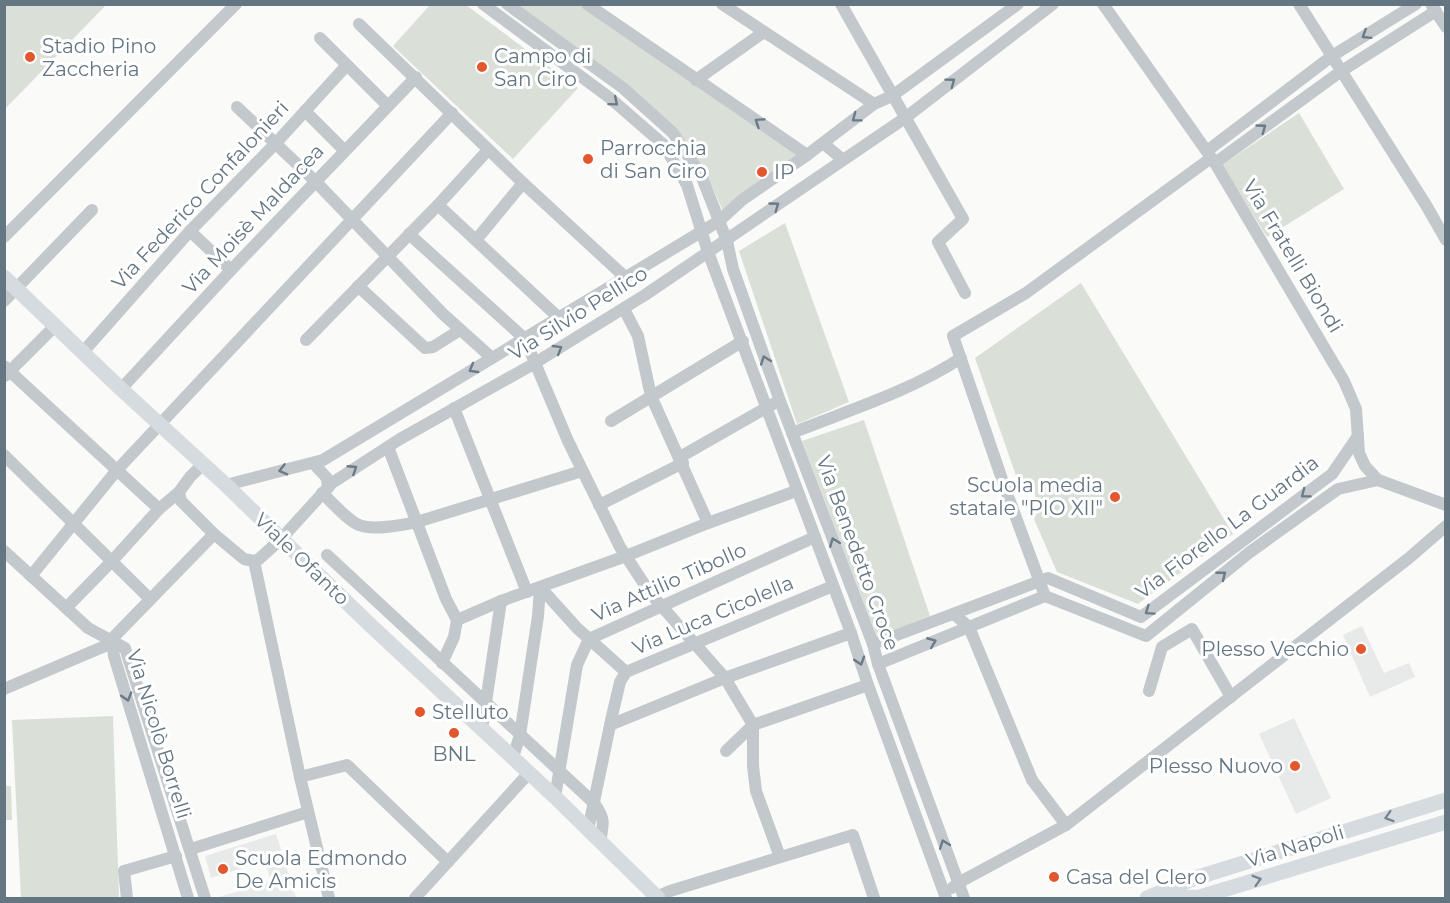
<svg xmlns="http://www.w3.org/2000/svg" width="1450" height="903" font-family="Montserrat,sans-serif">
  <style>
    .built { fill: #e8e9e9 }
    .green { fill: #dadfd7 }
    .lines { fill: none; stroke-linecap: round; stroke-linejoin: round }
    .minor { stroke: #c3c8cc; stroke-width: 12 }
    .major { stroke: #d6dbdf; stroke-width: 15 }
    .oneway { stroke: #6a7a87 }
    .oneway2 { stroke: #768591 }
    .poi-dot { fill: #e4572e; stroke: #fff; stroke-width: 2 }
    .labels { text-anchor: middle; stroke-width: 6; stroke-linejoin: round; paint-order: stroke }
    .poi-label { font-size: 20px; fill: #657683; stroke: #fff; text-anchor: start }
    .street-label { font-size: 20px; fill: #657683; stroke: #fff }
  </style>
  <rect width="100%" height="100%" fill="#fafaf8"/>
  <g class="built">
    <polygon points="1362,626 1384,673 1409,663 1415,677 1370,697 1343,635"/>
    <polygon points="1294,718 1331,798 1296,814 1259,734"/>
    <polygon points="276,834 296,898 216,898 271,881 265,861 211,878 205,856"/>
  </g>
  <g class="green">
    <polygon points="5,4 106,5 5,109 4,5"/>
    <polygon points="430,5 466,5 578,88 513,159 393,46"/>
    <polygon points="515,5 579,5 800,154 723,211 707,175 677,129"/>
    <polygon points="1299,113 1344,189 1267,237 1222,165"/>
    <polygon points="785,223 849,402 797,424 739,251"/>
    <polygon points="1081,283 1233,534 1138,604 1057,572 1034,519 1039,509 1034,491 1021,490 975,358"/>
    <polygon points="864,420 930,616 877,637 802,441"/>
    <polygon points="113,716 119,898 21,898 12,720"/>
    <polygon points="4,786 11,786 12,820 5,820"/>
  </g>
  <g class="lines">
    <g class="minor">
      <polyline points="483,4 610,98 664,145 687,185 708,252 851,633 868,685 946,898"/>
      <polyline points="507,4 623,88 673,133 701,175 727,241 733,269 780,401 873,644 878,664 964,898"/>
      <polyline points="587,4 807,155"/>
      <polyline points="722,4 874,104"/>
      <polyline points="841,4 963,219 938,242 965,293"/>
      <polyline points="1103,4 1215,163 1344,381 1356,409 1359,453 1365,466 1378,480 1446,505"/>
      <polyline points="1299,4 1426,205 1446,240"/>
      <polyline points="1432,6 1446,27"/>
      <polyline points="359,24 523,183 626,278"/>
      <polyline points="320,38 388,106"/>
      <polyline points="696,80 764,32"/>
      <polyline points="237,107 315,181 443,314 492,358"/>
      <polyline points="305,111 344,150"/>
      <polyline points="823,143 842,159"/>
      <polyline points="1207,151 1332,56 1416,4"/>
      <polyline points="1211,158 1026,293 953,336 1005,488 1045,596 1146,636 1250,552 1338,489 1378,480"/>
      <polyline points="1215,163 1340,72 1436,11"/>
      <polyline points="438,205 559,318"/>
      <polyline points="190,231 231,270"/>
      <polyline points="409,234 525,339 568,441 620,547 650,593 725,678 753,725 753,766 756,791 780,857"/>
      <polyline points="4,237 236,4"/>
      <polyline points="476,240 523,183"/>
      <polyline points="358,286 425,348 433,347 460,330"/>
      <polyline points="4,301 92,210"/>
      <polyline points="624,309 638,336 651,396 708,523"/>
      <polyline points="306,340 438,205 488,150"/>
      <polyline points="83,352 190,231 275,144 347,65"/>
      <polyline points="4,366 159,509"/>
      <polyline points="5,376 55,326"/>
      <polyline points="121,389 231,270 416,77"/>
      <polyline points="454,408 527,592"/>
      <polyline points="611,421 743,341"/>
      <path d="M 792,433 C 849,410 909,392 961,358"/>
      <polyline points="388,447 446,599 457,620 454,637 442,663"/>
      <polyline points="4,455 150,599"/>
      <polyline points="680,457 773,404"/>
      <polyline points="313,463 327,478 328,488"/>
      <polyline points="203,464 190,477 179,492 181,501 214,534 244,559 254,561 259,559 281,539 332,483 400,439 530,366 645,295 905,118 1053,4"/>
      <polyline points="226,485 323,460 719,221 742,200 807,155 874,104 892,96 1018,4"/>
      <path d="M 322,493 C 332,502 348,521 359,525 C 374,531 402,525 417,522 L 582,471"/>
      <polyline points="599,505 683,463"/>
      <polyline points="4,551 88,628 125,648 205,898"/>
      <path d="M 327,555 L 594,803 C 605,818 604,823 600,841"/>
      <polyline points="254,561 300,777 329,898"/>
      <polyline points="31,576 117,470 452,113"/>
      <polyline points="540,587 577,628 626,672"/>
      <polyline points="66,608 112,561 159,509 179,492"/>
      <polyline points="954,614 969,627 1032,780 1066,825"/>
      <polyline points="457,620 501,601 626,556 708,523 796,491"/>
      <polyline points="112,641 114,656 188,898"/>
      <polyline points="873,644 1048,578 1141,617 1332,474 1358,436"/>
      <polyline points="878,664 1045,596"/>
      <polyline points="4,689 105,646 214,534"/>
      <polyline points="1149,691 1162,647 1192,629 1231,697"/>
      <polyline points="610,725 725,678 851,633"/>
      <polyline points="482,729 501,601"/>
      <polyline points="726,751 753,725 868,685"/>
      <polyline points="513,757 520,735 538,616 540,587"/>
      <polyline points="300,777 347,765 448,862"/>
      <polyline points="555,797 577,665 589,639 815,537"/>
      <polyline points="588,830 612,716 620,682 626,672 833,586"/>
      <polyline points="191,849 308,812"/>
      <polyline points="952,888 958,883 1066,825 1409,558 1446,526"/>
      <polyline points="657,897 670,891 853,835 874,898"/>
      <polyline points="127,898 124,871 176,856"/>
      <polyline points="415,898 529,773"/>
    </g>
    <g class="major">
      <polyline points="4,277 121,389 226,485 367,622 555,797 658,898"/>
      <polyline points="1147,898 1195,878 1446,800"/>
      <polyline points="1159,898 1200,897 1446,822"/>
    </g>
  </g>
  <defs><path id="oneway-chevron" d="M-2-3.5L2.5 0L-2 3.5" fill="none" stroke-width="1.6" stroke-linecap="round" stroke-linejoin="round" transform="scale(1.5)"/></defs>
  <g class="oneway">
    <use href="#oneway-chevron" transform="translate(1366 35) rotate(148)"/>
    <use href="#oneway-chevron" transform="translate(951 82) rotate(-37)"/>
    <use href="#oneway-chevron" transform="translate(614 102) rotate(40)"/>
    <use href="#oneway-chevron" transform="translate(856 118) rotate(143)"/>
    <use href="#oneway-chevron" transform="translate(759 122) rotate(-146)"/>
    <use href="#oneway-chevron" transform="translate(1262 128) rotate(-36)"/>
    <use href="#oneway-chevron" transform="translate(775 206) rotate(-36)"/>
    <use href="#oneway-chevron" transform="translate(558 349) rotate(-31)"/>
    <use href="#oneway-chevron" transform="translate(765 360) rotate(-110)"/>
    <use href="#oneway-chevron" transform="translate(473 369) rotate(150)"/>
    <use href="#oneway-chevron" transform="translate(353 469) rotate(-33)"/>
    <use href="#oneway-chevron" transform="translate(283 470) rotate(166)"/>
    <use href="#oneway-chevron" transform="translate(1305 494) rotate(143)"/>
    <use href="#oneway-chevron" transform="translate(834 542) rotate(-111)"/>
    <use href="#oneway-chevron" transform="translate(1222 575) rotate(-39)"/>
    <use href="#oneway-chevron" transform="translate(1149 611) rotate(145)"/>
    <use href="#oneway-chevron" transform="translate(932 642) rotate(-22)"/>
    <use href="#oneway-chevron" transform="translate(860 661) rotate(72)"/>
    <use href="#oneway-chevron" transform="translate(127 697) rotate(73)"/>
    <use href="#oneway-chevron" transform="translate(944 844) rotate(-110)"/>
  </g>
  <g class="oneway2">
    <use href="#oneway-chevron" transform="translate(1389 817) rotate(163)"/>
    <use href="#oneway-chevron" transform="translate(1257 880) rotate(-17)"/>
  </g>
  <g class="poi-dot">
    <circle cx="30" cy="57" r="6"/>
    <circle cx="482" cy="67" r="6"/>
    <circle cx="588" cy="159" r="6"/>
    <circle cx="762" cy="172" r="6"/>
    <circle cx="1115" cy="497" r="6"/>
    <circle cx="1361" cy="649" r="6"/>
    <circle cx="420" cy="712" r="6"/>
    <circle cx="454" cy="733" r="6"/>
    <circle cx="1295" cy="766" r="6"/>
    <circle cx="223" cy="869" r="6"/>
    <circle cx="1054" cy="877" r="6"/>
  </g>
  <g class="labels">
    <g class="poi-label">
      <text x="42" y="53">Stadio Pino<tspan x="42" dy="23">Zaccheria</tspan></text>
      <text x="494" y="63">Campo di<tspan x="494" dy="23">San Ciro</tspan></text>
      <text x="600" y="155">Parrocchia<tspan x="600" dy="23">di San Ciro</tspan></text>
      <text x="774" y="179">IP</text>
      <text x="1103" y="492" text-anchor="end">Scuola media<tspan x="1103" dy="23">statale "PIO XII"</tspan></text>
      <text x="1349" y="656" text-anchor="end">Plesso Vecchio</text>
      <text x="432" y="719">Stelluto</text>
      <text x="454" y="761" text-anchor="middle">BNL</text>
      <text x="1283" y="773" text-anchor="end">Plesso Nuovo</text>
      <text x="235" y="865">Scuola Edmondo<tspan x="235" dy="23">De Amicis</tspan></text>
      <text x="1066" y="884">Casa del Clero</text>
    </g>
    <g class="street-label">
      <text transform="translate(200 195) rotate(-47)" y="7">Via Federico Confalonieri</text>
      <text transform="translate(253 219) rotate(-47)" y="7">Via Moisè Maldacea</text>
      <text transform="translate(1293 256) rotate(59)" y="7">Via Fratelli Biondi</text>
      <text transform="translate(578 313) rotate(-32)" y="7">Via Silvio Pellico</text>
      <text transform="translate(1227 527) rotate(-37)" y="7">Via Fiorello La Guardia</text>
      <text transform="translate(858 553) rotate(70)" y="7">Via Benedetto Croce</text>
      <text transform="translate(302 559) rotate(44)" y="7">Viale Ofanto</text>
      <text transform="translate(669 582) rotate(-24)" y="7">Via Attilio Tibollo</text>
      <text transform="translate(713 615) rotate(-23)" y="7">Via Luca Cicolella</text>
      <text transform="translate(159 734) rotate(73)" y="7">Via Nicolò Borrelli</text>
      <text transform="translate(1295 846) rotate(-17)" y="7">Via Napoli</text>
    </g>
  </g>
  <rect width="1450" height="903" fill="none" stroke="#657683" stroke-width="12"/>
</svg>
